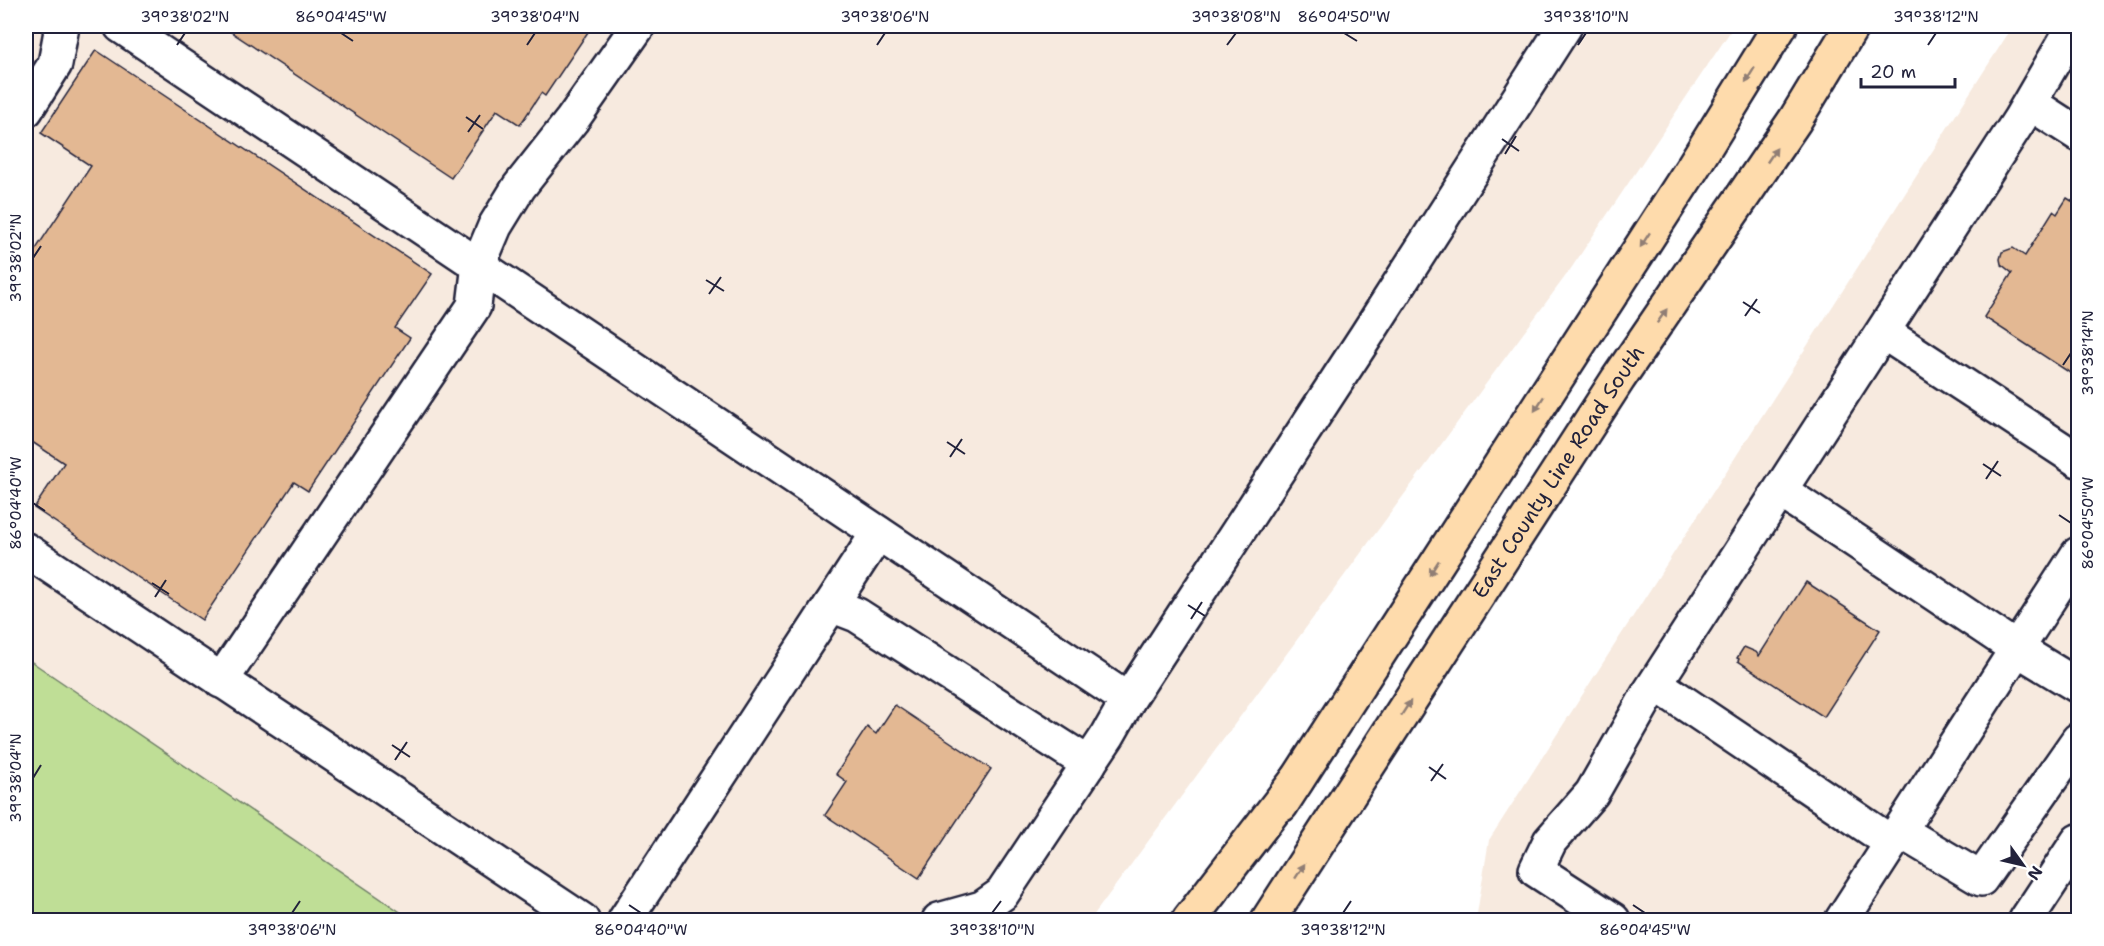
<svg xmlns="http://www.w3.org/2000/svg" width="2104" height="946" font-family="'Shantell Sans',sans-serif">
  <style>
    .built { fill: #f7eadf }
    .green { fill: #bfde96; stroke: #708068; stroke-width: 1.5 }
    .building { fill: #e3b893; stroke: #22223b; stroke-width: 1.5 }
    .lines { fill: none; stroke-linecap: round; stroke-linejoin: round }
    .minor-casing { stroke: #22223b; stroke-width: 38 }
    .major-casing { stroke: #22223b; stroke-width: 38 }
    .highway-casing { stroke: #22223b; stroke-width: 38 }
    .minor { stroke: #fff; stroke-width: 33 }
    .major { stroke: #fedbac; stroke-width: 33 }
    .highway { stroke: #fedbac; stroke-width: 33 }
    .oneway { fill: #907e74 }
    .ticks { fill: none; stroke: #22223b; stroke-width: 2 }
    .labels { text-anchor: middle; stroke-width: 4.5; stroke-linejoin: round; paint-order: stroke }
    .street-label { font-size: 21px; fill: #22223b; stroke: #fff }
    .neatline { fill: none; stroke: #22223b; stroke-width: 2 }
    .ticks-label { font-size: 15px; text-anchor: middle; fill: #22223b }
  </style>
  <rect width="100%" height="100%" fill="#fff"/>
  <filter id="ink" filterUnits="userSpaceOnUse"><feTurbulence type="fractalNoise" baseFrequency=".0167" numOctaves="2"/><feDisplacementMap in="SourceGraphic" scale="12" xChannelSelector="R" yChannelSelector="G"/><feConvolveMatrix kernelMatrix="1 2 1 2 8 2 1 2 1" color-interpolation-filters="sRGB"/></filter>
  <g filter="url(#ink)">
    <g class="built">
      <polygon points="26,26 1734,26 1570,270 1090,920 26,920"/>
      <polygon points="2013,26 2078,26 2078,920 1476,920 1489,840"/>
    </g>
    <polygon class="green" points="26,658 412,920 26,920"/>
    <g class="building">
      <polygon points="222,26 592,26 545,96 541,93 520,125 497,110 451,178"/>
      <polygon points="96,50 432,274 395,328 410,338 308,491 294,482 202,620 34,508 64,463 26,438 26,264 91,166 41,133"/>
      <polygon points="2067,198 2078,205 2078,378 1984,317 2012,273 2001,264 2000,259 2002,252 2013,248 2025,256 2053,211 2057,214"/>
      <polygon points="1806,582 1880,630 1824,717 1738,661 1739,659 1737,658 1744,647 1756,652 1759,656"/>
      <polygon points="895,705 991,769 919,878 825,815 847,782 836,774 867,727 876,734"/>
    </g>
    <g class="lines">
      <defs>
        <g id="minor">
          <polyline points="121,26 1128,700 1366,336 1565,26"/>
          <polyline points="2030,103 2078,134"/>
          <polyline points="26,110 55,64 62,26"/>
          <polyline points="1883,332 2078,460"/>
          <polyline points="1781,491 2017,649 2078,686"/>
          <polyline points="26,550 582,920"/>
          <polyline points="831,605 857,615 1089,764"/>
          <polyline points="221,681 474,306 479,264 495,226 519,187 572,120 638,26"/>
          <polyline points="1656,684 1892,843"/>
          <polyline points="1900,831 1981,879 2078,740"/>
          <polyline points="625,920 878,533"/>
          <polyline points="939,920 982,908 1002,894 1108,735 1128,700"/>
          <polyline points="1613,920 1536,870 1550,841 1592,793 1649,693 2020,119 2074,26"/>
          <polyline points="1842,920 2078,554"/>
          <polyline points="2026,920 2078,841"/>
        </g>
        <g id="major">
          <polyline points="1281,805 1691,170 1780,26"/>
          <path id="s1" d="M 1268,920 L 1618,379 L 1795,120 L 1852,26"/>
        </g>
        <polyline id="highway" points="1189,920 1297,780"/>
      </defs>
      <use href="#minor" class="minor-casing"/>
      <use href="#major" class="major-casing"/>
      <use href="#highway" class="highway-casing"/>
      <use href="#minor" class="minor"/>
      <use href="#major" class="major"/>
      <use href="#highway" class="highway"/>
    </g>
    <defs><path id="oneway-solid" d="M-6-.8H1V-3.2L6.5 0L1 3.2V.8H-6Z" transform="scale(1.5)"/></defs>
    <g class="oneway">
      <use href="#oneway-solid" transform="translate(1750 75) rotate(122)"/>
      <use href="#oneway-solid" transform="translate(1772 155) rotate(-56)"/>
      <use href="#oneway-solid" transform="translate(1645 240) rotate(123)"/>
      <use href="#oneway-solid" transform="translate(1662 316) rotate(-55)"/>
      <use href="#oneway-solid" transform="translate(1539 404) rotate(123)"/>
      <use href="#oneway-solid" transform="translate(1434 568) rotate(123)"/>
      <use href="#oneway-solid" transform="translate(1406 708) rotate(-57)"/>
      <use href="#oneway-solid" transform="translate(1300 871) rotate(-57)"/>
    </g>
  </g>
  <path class="ticks" d="M 341,33 L 353,41M 1344,33 L 1357,41M 177,45 L 185,33M 527,45 L 535,33M 877,45 L 885,33M 1227,45 L 1236,33M 1578,45 L 1586,33M 1928,45 L 1936,33M 466,117 L 483,129M 468,132 L 480,115M 1502,139 L 1519,151M 1505,154 L 1516,136M 33,258 L 41,246M 706,280 L 724,291M 709,294 L 721,277M 1743,302 L 1760,313M 1745,316 L 1757,299M 2063,365 L 2071,353M 947,442 L 965,454M 950,457 L 962,439M 1983,464 L 2001,476M 1986,479 L 1998,461M 33,503 L 45,511M 2059,515 L 2071,523M 152,583 L 169,594M 155,597 L 166,580M 1188,605 L 1205,616M 1191,619 L 1202,602M 392,745 L 410,757M 395,760 L 407,742M 1429,767 L 1446,779M 33,778 L 41,765M 1431,781 L 1443,764M 629,905 L 641,913M 1633,905 L 1645,913M 292,913 L 300,901M 992,913 L 1001,901M 1343,913 L 1351,901"/>
  <g class="labels">
    <g class="street-label">
      <text dy="7" stroke="none"><textPath href="#s1" startOffset="534">East County Line Road South</textPath></text>
    </g>
  </g>
  <rect width="2104" height="946" fill="none" stroke="#fff" stroke-width="66"/>
  <g transform="translate(2023 865) rotate(124)" stroke="#ffffff" stroke-width="4.5" paint-order="stroke">
  <path d="M0-4.5L10 22L0 15L-10 22Z" fill="#22223b"/>
  <text y="-9" font-size="16" font-weight="bold" text-anchor="middle" fill="#22223b">N</text>
  </g>
  <path d="M1861 78v9h94v-9" fill="none" stroke="#22223b" stroke-width="3"/>
  <text x="1870" y="78" font-size="18" fill="#22223b" stroke="#ffffff" stroke-width="4.5" paint-order="stroke">20 m</text>
  <rect x="33" y="33" width="2038" height="880" class="neatline"/>
  <g class="ticks-label">
    <text x="185" y="22">39°38'02"N</text>
    <text x="341" y="22">86°04'45"W</text>
    <text x="535" y="22">39°38'04"N</text>
    <text x="885" y="22">39°38'06"N</text>
    <text x="1236" y="22">39°38'08"N</text>
    <text x="1344" y="22">86°04'50"W</text>
    <text x="1586" y="22">39°38'10"N</text>
    <text x="1936" y="22">39°38'12"N</text>
    <text transform="translate(16 258) rotate(-90)" y="5">39°38'02"N</text>
    <text transform="translate(2088 353) rotate(-90)" y="5">39°38'14"N</text>
    <text transform="translate(16 503) rotate(-90)" y="5">86°04'40"W</text>
    <text transform="translate(2088 523) rotate(-90)" y="5">86°04'50"W</text>
    <text transform="translate(16 778) rotate(-90)" y="5">39°38'04"N</text>
    <text x="292" y="935">39°38'06"N</text>
    <text x="641" y="935">86°04'40"W</text>
    <text x="992" y="935">39°38'10"N</text>
    <text x="1343" y="935">39°38'12"N</text>
    <text x="1645" y="935">86°04'45"W</text>
  </g>
</svg>
